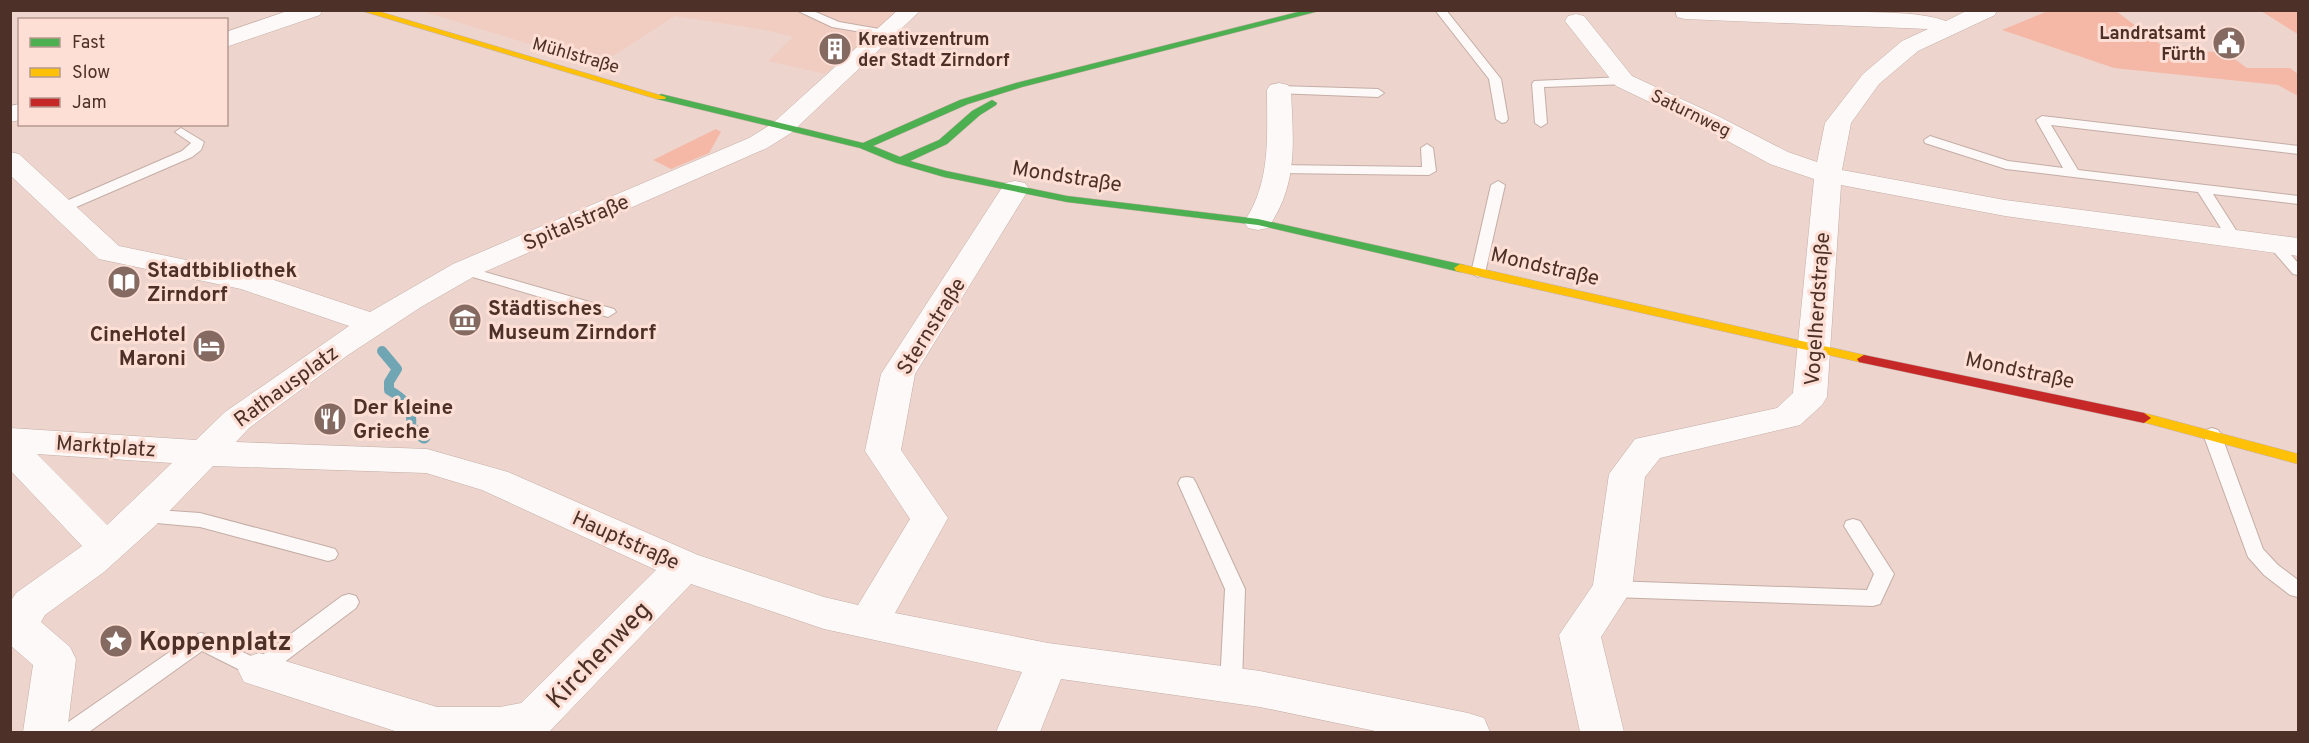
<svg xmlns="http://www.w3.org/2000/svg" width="2309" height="743" font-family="Overpass,sans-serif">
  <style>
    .built { fill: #f1cdc1 }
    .green { fill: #f5b8a6 }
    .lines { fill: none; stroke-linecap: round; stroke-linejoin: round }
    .stream-far1 { stroke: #70a6b4; stroke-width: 10 }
    .stream { stroke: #70a6b4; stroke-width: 13 }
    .lane-casing { stroke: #c4ada5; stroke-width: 2 }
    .street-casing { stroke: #c4ada5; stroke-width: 1 }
    .fast-casing { stroke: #c4ada5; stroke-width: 1 }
    .slow-casing { stroke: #c4ada5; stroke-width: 1 }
    .jam-casing { stroke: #c4ada5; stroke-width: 1 }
    .lane { fill: #fcf9f8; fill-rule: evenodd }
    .street { fill: #fcf9f8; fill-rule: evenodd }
    .fast { fill: #4caf50; fill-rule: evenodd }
    .slow { fill: #ffc107; fill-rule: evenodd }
    .jam { fill: #c62828; fill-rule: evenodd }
    .labels { text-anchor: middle; stroke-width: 6; stroke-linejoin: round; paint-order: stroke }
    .far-poi-label { font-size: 18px; font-weight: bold; fill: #4d3128; stroke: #fddfd6; text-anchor: end }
    .far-street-label { font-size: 18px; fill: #4d3128; stroke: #fddfd6 }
    .street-label { font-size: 21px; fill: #4d3128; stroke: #fddfd6 }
    .poi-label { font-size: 21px; font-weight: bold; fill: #4d3128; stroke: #fddfd6; text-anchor: start }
    .near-poi-label { font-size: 26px; font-weight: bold; fill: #4d3128; stroke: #fddfd6; text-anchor: start }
    .near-street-label { font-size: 26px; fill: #4d3128; stroke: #fddfd6 }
  </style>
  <rect width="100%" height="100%" fill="#edd5ce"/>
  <polygon class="built" points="421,11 898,11 825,74 768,61 793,37 765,30 675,16 599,65"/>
  <g class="green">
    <polygon points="2048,11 2116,11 2169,51 2225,52 2247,68 2290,68 2298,74 2298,96 2278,85 2114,68 2002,30"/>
    <polygon points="2261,11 2298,11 2298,34 2296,33"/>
    <polygon points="716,129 721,132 709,153 671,169 653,160"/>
  </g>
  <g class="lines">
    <path class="stream-far1" d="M 382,351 L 397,369 L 389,382 L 389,390 C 406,400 413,407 411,427 L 419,433"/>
    <polyline class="stream" points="417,432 424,437"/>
    <defs>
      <g id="lane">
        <polygon points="796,10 811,10 839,22 885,30 891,33 885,36 832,27"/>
        <polygon points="1435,10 1446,10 1501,79 1508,119 1506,122 1502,123 1496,119 1489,79"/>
        <polygon points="1624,77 1628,78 1628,84 1544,87 1547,123 1541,127 1535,123 1532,84 1534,81"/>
        <polygon points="1279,86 1378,89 1384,93 1378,97 1275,93 1273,90"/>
        <polygon points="2042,116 2298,146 2298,154 2051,125 2078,170 2298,196 2298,204 2213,194 2241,238 2234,242 2229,241 2198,192 2006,169 1925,143 1924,140 1930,136 2008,161 2063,168 2036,120"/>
        <polygon points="181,128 204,142 201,150 192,157 67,211 57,211 55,208 57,205 182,151 191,143 175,132"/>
        <polygon points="1427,144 1433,148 1436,171 1429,175 1279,173 1272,169 1279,165 1422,167 1421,148"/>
        <polygon points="1498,181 1505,185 1485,273 1478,277 1471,273 1491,185"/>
        <polygon points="2274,240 2279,241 2298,263 2298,275 2293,274 2267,244"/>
        <polygon points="464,266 614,309 616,312 608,317 459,273 457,270"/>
        <polygon points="2212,428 2218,430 2221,434 2263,549 2278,565 2298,580 2298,597 2290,595 2264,575 2248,557 2203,434 2206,430"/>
        <polygon points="1187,477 1193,478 1196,483 1245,589 1242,684 1239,690 1231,693 1223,690 1220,684 1225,589 1178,483 1181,478"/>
        <polygon points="142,509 200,513 328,547 335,549 338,554 335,559 328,561 200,527 135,521 133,516 135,511"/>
        <polygon points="1853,519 1860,521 1894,574 1880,604 1873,606 1612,597 1605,594 1602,589 1605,584 1612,581 1867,590 1874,574 1844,526 1846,521"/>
        <polygon points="349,594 356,596 359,602 356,608 266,676 259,679 252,676 202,651 89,732 61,732 64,725 194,635 201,633 208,635 257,659 342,596"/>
      </g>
      <g id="street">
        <polygon points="290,10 322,10 320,15 226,47 226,32"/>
        <path d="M 898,10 L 921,10 L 791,133 L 767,148 L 475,276 L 421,307 L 348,355 L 249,428 L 236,442 L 427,449 L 508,472 L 698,555 L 824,597 L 858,605 L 910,519 L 865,451 L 881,374 L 1005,183 L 1015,181 L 1025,183 L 1029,189 L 915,374 L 901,450 L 948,518 L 895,613 L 1048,643 L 1260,671 L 1468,713 L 1484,718 L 1490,732 L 1380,732 L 1260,707 L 1061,679 L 1040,732 L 996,732 L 1022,672 L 824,629 L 691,584 L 549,732 L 398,732 L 244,682 L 238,670 L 244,658 L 259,653 L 437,707 L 500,707 L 521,703 L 656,570 L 482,490 L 426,473 L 213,466 L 155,526 L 104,572 L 45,615 L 41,622 L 70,647 L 76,659 L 67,732 L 23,732 L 33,665 L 10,645 L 10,602 L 16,593 L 82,546 L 10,470 L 10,428 L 196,440 L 225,412 L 349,326 L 241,289 L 99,259 L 10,175 L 10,152 L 19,154 L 119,246 L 259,275 L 370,312 L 453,264 L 749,138 L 773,123 ZM 37,454 L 172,463 L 107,525 Z"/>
        <path d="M 1675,10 C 1738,10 1801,10 1864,12 C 1891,13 1920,12 1946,21 L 1968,10 L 1997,10 L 1995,15 L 1918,51 L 1879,84 L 1851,123 L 1842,170 L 2005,200 L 2298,238 L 2298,256 L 2005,216 L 1841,185 L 1827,397 L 1822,405 L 1800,425 L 1660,458 L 1645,477 L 1632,589 L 1601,637 L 1624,732 L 1580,732 L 1559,635 L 1593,585 L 1609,474 L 1635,439 L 1777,408 L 1793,393 L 1814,179 L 1770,164 L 1700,126 L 1616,86 L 1565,21 L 1568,16 L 1576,14 L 1584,16 L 1632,76 L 1718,116 L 1788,152 L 1817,162 L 1825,123 L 1863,74 L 1902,41 L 1928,29 L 1685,19 L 1677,17 Z"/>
        <path d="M 1279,83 L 1288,85 L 1291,90 C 1293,141 1299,183 1268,228 L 1258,230 L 1248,228 L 1244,222 C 1271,182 1267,137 1267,90 L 1270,85 Z"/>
        <polygon points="20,104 20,120 10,122 10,106"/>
      </g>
      <polygon id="fast" points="1306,10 1323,10 1022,87 968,104 873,146 900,157 939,140 972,111 992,100 997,103 996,105 980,115 947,144 910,161 946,171 1067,196 1258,219 1464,265 1466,268 1464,271 1460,272 1258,225 1067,202 944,177 896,163 860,148 657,99 656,97 661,94 863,143 960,100 1016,83"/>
      <g id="slow">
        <polygon points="359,10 374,10 666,97 665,99 657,99"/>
        <polygon points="1460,264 1864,355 1871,359 1864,363 1456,271 1454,268"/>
        <polygon points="2144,413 2298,454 2298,464 2139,421 2137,418 2139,415"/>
      </g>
      <polygon id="jam" points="1864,355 2144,413 2151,418 2144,423 1859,362 1857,359"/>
    </defs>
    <use href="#lane" class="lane-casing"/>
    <use href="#street" class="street-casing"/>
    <use href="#fast" class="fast-casing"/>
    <use href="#slow" class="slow-casing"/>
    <use href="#jam" class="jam-casing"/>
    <use href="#lane" class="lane"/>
    <use href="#street" class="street"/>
    <use href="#fast" class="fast"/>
    <use href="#slow" class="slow"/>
    <use href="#jam" class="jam"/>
  </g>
  <defs>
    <symbol id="civic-disc" viewBox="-11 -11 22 22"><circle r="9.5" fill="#856a62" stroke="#fddfd6"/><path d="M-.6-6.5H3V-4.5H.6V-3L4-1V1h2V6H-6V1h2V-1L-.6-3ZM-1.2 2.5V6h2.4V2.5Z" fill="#fff"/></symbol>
    <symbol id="building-disc" viewBox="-11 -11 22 22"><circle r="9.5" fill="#856a62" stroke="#fddfd6"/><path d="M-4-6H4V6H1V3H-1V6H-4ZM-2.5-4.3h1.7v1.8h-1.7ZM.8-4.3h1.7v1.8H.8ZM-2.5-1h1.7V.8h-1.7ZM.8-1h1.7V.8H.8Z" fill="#fff"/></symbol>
    <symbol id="library-disc" viewBox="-11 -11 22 22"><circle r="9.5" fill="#856a62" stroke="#fddfd6"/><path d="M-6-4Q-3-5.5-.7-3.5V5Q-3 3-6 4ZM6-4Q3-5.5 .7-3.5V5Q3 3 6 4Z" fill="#fff"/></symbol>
    <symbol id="museum-disc" viewBox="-11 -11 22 22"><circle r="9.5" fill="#856a62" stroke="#fddfd6"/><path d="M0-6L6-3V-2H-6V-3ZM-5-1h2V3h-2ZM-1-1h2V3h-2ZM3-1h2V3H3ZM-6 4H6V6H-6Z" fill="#fff"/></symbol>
    <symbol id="hotel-disc" viewBox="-11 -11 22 22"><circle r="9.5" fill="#856a62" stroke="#fddfd6"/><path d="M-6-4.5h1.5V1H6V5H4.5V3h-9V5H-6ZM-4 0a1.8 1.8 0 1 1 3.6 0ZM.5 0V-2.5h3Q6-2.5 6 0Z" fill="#fff"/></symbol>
    <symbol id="restaurant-disc" viewBox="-11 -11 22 22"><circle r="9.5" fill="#856a62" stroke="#fddfd6"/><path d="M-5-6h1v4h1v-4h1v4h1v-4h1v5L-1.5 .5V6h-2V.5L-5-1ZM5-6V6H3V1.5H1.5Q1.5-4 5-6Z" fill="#fff"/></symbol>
    <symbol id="sight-disc" viewBox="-11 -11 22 22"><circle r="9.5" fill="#856a62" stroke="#fddfd6"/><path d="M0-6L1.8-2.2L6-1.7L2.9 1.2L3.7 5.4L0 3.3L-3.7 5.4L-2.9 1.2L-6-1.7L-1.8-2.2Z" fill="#fff"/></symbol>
  </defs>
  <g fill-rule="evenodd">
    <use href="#civic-disc" x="2210" y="24" width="38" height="38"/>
    <use href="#building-disc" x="816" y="30" width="38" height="38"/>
    <use href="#library-disc" x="105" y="263" width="38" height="38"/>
    <use href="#museum-disc" x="446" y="301" width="38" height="38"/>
    <use href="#hotel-disc" x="190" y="327" width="38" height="38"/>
    <use href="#restaurant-disc" x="311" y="400" width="38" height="38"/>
    <use href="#sight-disc" x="97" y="622" width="38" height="38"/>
  </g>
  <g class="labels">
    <g class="far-poi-label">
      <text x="2206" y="39">Landratsamt<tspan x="2206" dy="21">Fürth</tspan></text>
      <text x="858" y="45" text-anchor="start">Kreativzentrum<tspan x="858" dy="21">der Stadt Zirndorf</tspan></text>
    </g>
    <g class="far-street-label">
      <text transform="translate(576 55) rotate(16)" y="6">Mühlstraße</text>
      <text transform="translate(1691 113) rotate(26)" y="6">Saturnweg</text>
    </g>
    <g class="street-label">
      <text transform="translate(1067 176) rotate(9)" y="7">Mondstraße</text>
      <text transform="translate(576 222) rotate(-23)" y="7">Spitalstraße</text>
      <text transform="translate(1545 266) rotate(13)" y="7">Mondstraße</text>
      <text transform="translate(1817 309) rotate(-86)" y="7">Vogelherdstraße</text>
      <text transform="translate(931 326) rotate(-58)" y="7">Sternstraße</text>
      <text transform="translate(2020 370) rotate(12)" y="7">Mondstraße</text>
      <text transform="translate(286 386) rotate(-36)" y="7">Rathausplatz</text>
      <text transform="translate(106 446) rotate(4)" y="7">Marktplatz</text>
      <text transform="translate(626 540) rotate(24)" y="7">Hauptstraße</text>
    </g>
    <g class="poi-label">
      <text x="147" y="277">Stadtbibliothek<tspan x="147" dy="24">Zirndorf</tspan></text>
      <text x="488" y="315">Städtisches<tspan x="488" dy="24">Museum Zirndorf</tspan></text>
      <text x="186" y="341" text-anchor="end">CineHotel<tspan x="186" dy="24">Maroni</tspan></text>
      <text x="353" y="414">Der kleine<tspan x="353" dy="24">Grieche</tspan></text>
    </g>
    <g class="near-poi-label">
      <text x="139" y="650">Koppenplatz</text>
    </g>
    <g class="near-street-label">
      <text transform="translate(598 654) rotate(-46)" y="9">Kirchenweg</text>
    </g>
  </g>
  <rect width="2309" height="743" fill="none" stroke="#4d3128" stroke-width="24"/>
  <rect x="18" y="18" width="210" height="108" fill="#fddfd6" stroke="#b79990" stroke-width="1.5"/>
  <rect x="30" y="38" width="30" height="9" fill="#4caf50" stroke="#b79990" stroke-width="1.5"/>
  <text x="72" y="48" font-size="18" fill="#4d3128">Fast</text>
  <rect x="30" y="68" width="30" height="9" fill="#ffc107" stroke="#b79990" stroke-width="1.5"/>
  <text x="72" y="78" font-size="18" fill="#4d3128">Slow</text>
  <rect x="30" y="98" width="30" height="9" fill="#c62828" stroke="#b79990" stroke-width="1.5"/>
  <text x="72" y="108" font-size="18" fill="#4d3128">Jam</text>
</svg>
